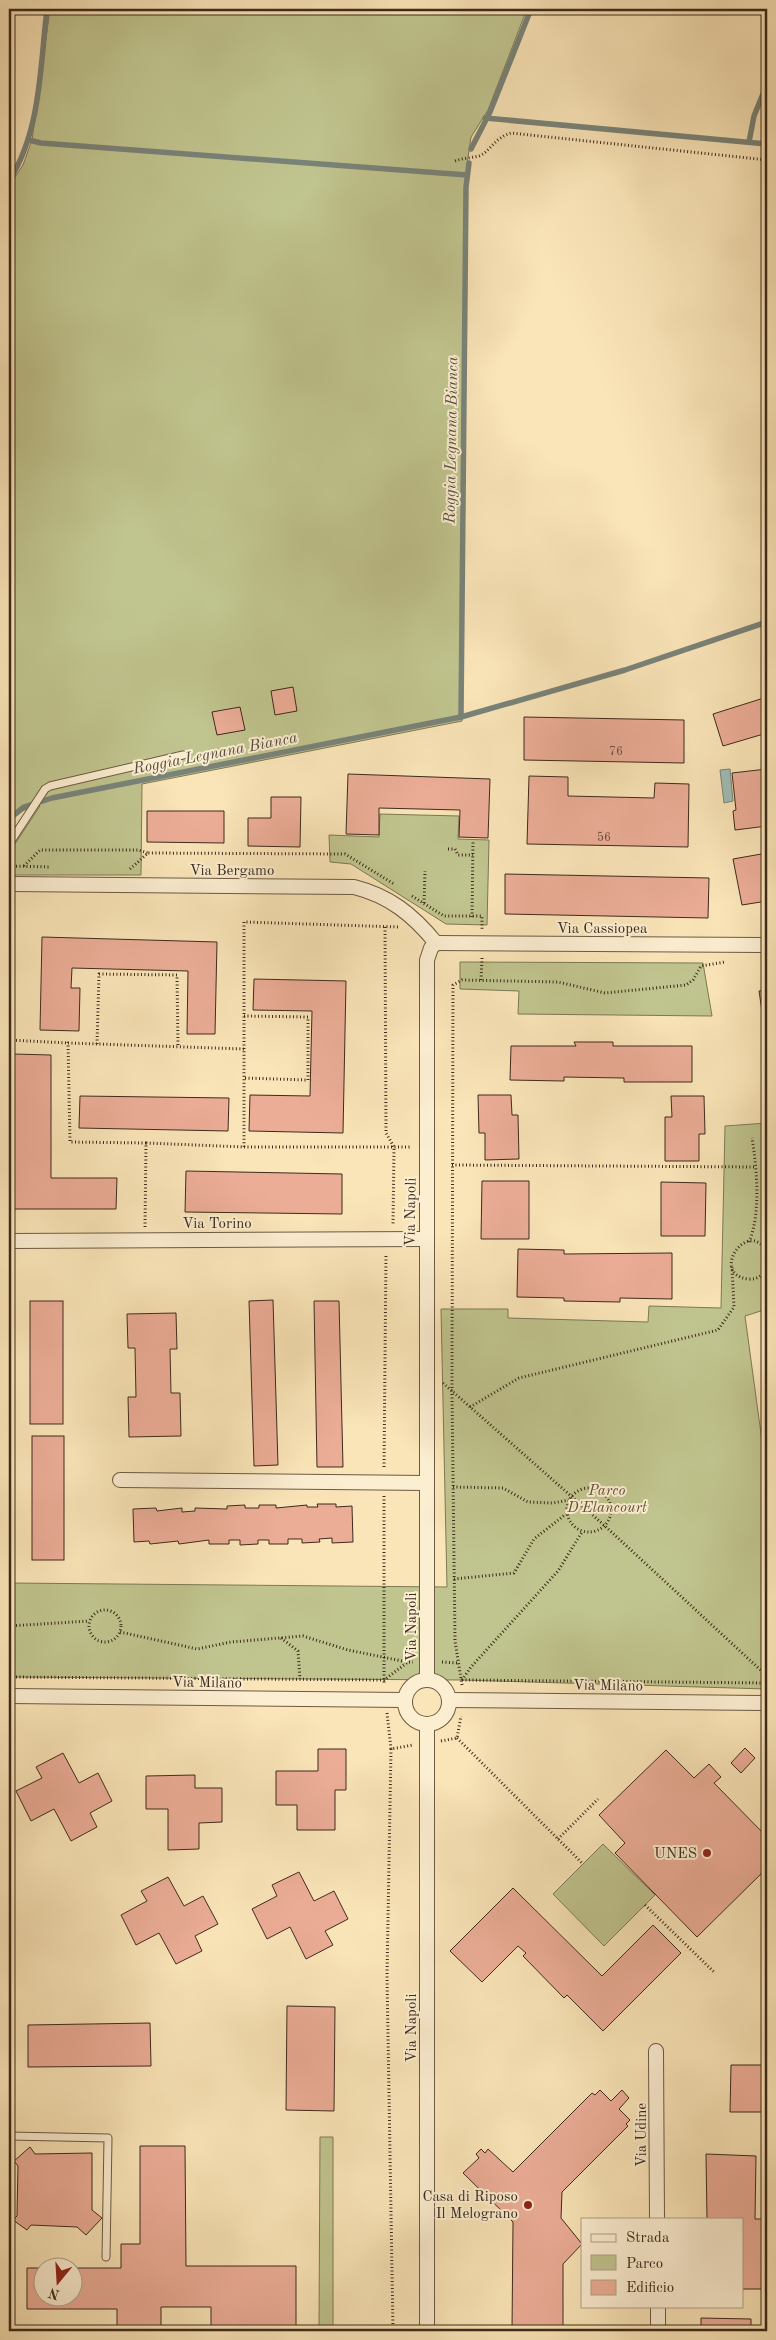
<svg xmlns="http://www.w3.org/2000/svg" width="776" height="2340" font-family="'Old Standard TT',serif">
  <style>
    .green { fill: #c0c48e; stroke: #7e7854 }
    .water { fill: #a1bdb7; stroke: #798379 }
    .lines { fill: none; stroke-linecap: round; stroke-linejoin: round }
    .stream { stroke: #798379; stroke-width: 5.5 }
    .building { fill: #ecad97; stroke: #3d2b1b }
    .lane-casing { stroke: #6c5a42; stroke-width: 9 }
    .street-casing { stroke: #6c5a42; stroke-width: 16 }
    .path { stroke: #3d2b1b; stroke-width: 3; stroke-dasharray: 1 2.5; stroke-linecap: butt }
    .lane { stroke: #fceed1; stroke-width: 7 }
    .street { stroke: #fceed1; stroke-width: 14 }
    .poi-dot { fill: #8f2418; stroke: #fceed1; stroke-width: 2 }
    .labels { text-anchor: middle; stroke-width: 4; stroke-linejoin: round; paint-order: stroke }
    .number-label { font-size: 12px; fill: #694c3a }
    .street-label { font-size: 15px; fill: #3d2b1b; stroke: #fceed1 }
    .park-label { font-size: 15px; font-style: italic; fill: #5e5138; stroke: #fceed1 }
    .poi-label { font-size: 15px; fill: #3d2b1b; stroke: #fceed1; text-anchor: end }
    .water-label { font-size: 16px; font-style: italic; fill: #565042; stroke: #fceed1 }
  </style>
  <rect width="100%" height="100%" fill="#fae5b8"/>
  <filter id="stains"><feTurbulence type="fractalNoise" baseFrequency=".004" numOctaves="4"/><feColorMatrix values="0 0 0 0 .2 0 0 0 0 .09 0 0 0 0 .02 0 0 0 .5 -.17"/></filter>
  <radialGradient id="worn" r=".72"><stop offset=".6" stop-color="#630" stop-opacity="0"/><stop offset="1" stop-color="#630" stop-opacity=".3"/></radialGradient>
  <g class="green">
    <polygon points="50,9 527,9 488,110 471,137 467,164 462,721 142,784 141,875 9,875 9,853 40,806 9,814 9,186 23,165 32,140"/>
    <polygon points="380,814 459,816 458,839 489,840 487,925 446,924 351,864 330,862 329,835 379,837"/>
    <polygon points="460,962 703,963 712,1016 518,1014 519,991 460,989"/>
    <polygon points="767,1123 767,1309 745,1316 767,1478 767,1689 462,1680 9,1677 9,1583 447,1587 441,1309 508,1309 508,1318 648,1322 649,1306 721,1308 725,1126"/>
    <polygon points="603,1844 655,1895 604,1946 553,1894"/>
    <polygon points="320,2137 333,2137 333,2331 319,2331"/>
  </g>
  <polygon class="water" points="730,769 733,801 724,803 720,770"/>
  <g class="lines">
    <g class="stream">
      <polyline points="485,118 767,144"/>
      <polyline points="29,140 41,143 467,175"/>
      <polyline points="749,142 754,116 767,84"/>
      <polyline points="471,149 490,112 531,9"/>
      <path d="M 9,181 C 41,131 40,67 47,9"/>
      <polyline points="461,717 466,187 469,163"/>
      <polyline points="9,819 24,807 52,798 461,717 625,670 767,622"/>
    </g>
  </g>
  <g class="building">
    <polygon points="293,687 297,711 275,715 271,691"/>
    <polygon points="767,697 767,733 723,746 713,714"/>
    <polygon points="240,707 245,730 217,735 212,712"/>
    <polygon points="524,717 684,720 684,763 524,760"/>
    <polygon points="767,769 767,826 735,830 733,811 736,810 732,773"/>
    <polygon points="348,774 490,779 488,838 459,837 460,810 379,808 379,835 346,834"/>
    <polygon points="529,776 568,777 568,796 654,798 655,783 689,784 688,847 527,844"/>
    <polygon points="271,797 301,797 300,847 248,846 248,818 271,818"/>
    <polygon points="147,811 224,811 224,843 147,842"/>
    <polygon points="767,853 767,901 742,905 733,859"/>
    <polygon points="505,874 709,878 708,918 505,914"/>
    <polygon points="42,937 217,942 215,1034 187,1034 188,971 72,968 71,988 80,988 79,1031 40,1030"/>
    <polygon points="254,979 346,981 343,1133 249,1131 250,1095 310,1096 312,1011 253,1010"/>
    <polygon points="767,990 767,1045 759,991"/>
    <polygon points="574,1042 613,1042 613,1046 692,1046 692,1082 624,1082 624,1078 564,1077 564,1081 510,1080 511,1046 576,1046"/>
    <polygon points="13,1054 51,1055 51,1178 117,1178 116,1209 13,1209"/>
    <polygon points="478,1095 511,1095 512,1115 518,1115 519,1159 485,1160 485,1133 479,1133"/>
    <polygon points="80,1096 229,1098 228,1131 79,1128"/>
    <polygon points="671,1096 704,1096 705,1134 699,1134 699,1161 665,1161 665,1117 672,1117"/>
    <polygon points="186,1171 342,1174 342,1214 185,1212"/>
    <polygon points="482,1181 529,1181 529,1239 481,1239"/>
    <polygon points="661,1182 706,1183 705,1236 661,1236"/>
    <polygon points="518,1249 564,1250 564,1254 672,1253 672,1299 620,1298 620,1302 564,1301 564,1298 517,1297"/>
    <polygon points="273,1300 278,1465 254,1466 249,1301"/>
    <rect x="30" y="1301" width="33" height="123"/>
    <polygon points="314,1301 339,1301 343,1467 317,1467"/>
    <polygon points="176,1313 177,1349 170,1349 171,1393 180,1393 181,1436 129,1437 128,1397 136,1397 135,1348 128,1348 127,1314"/>
    <rect x="32" y="1436" width="32" height="124"/>
    <polygon points="317,1504 336,1504 336,1507 352,1506 353,1542 332,1543 332,1538 319,1539 320,1542 302,1543 302,1539 288,1539 288,1544 269,1544 269,1540 258,1540 258,1544 240,1545 240,1540 229,1540 229,1544 209,1544 209,1540 179,1544 178,1541 150,1544 149,1541 134,1542 133,1509 156,1508 157,1511 182,1508 182,1512 195,1511 195,1508 227,1509 227,1506 245,1505 245,1508 259,1508 259,1505 276,1505 276,1508 307,1505 307,1507 318,1507"/>
    <polygon points="745,1748 755,1758 741,1773 731,1763"/>
    <polygon points="318,1749 346,1749 346,1790 335,1790 335,1830 297,1830 297,1805 276,1805 276,1771 318,1771"/>
    <polygon points="666,1750 694,1778 709,1764 721,1777 714,1783 767,1837 767,1868 697,1937 615,1853 625,1843 599,1815"/>
    <polygon points="63,1753 79,1783 98,1773 112,1801 90,1813 97,1827 71,1841 54,1809 31,1821 16,1791 42,1778 36,1767"/>
    <polygon points="195,1775 195,1788 222,1788 222,1822 199,1823 199,1849 168,1850 168,1809 146,1809 146,1776"/>
    <polygon points="299,1872 314,1901 334,1891 348,1919 325,1931 333,1945 306,1959 290,1927 267,1939 252,1909 277,1896 272,1885"/>
    <polygon points="168,1877 184,1906 203,1896 218,1924 195,1936 202,1951 176,1964 159,1933 136,1945 121,1915 147,1901 141,1891"/>
    <polygon points="513,1888 602,1976 653,1925 681,1953 603,2031 567,1995 564,1998 523,1956 526,1953 518,1946 482,1982 450,1951"/>
    <polygon points="287,2006 335,2007 334,2111 286,2110"/>
    <polygon points="150,2023 151,2066 28,2067 28,2025"/>
    <polygon points="731,2065 767,2065 767,2112 730,2112"/>
    <polygon points="600,2090 611,2101 622,2090 629,2098 619,2109 630,2120 626,2124 628,2126 562,2192 561,2218 582,2244 563,2264 563,2331 512,2331 513,2222 463,2173 479,2158 476,2154 481,2149 485,2153 488,2149 513,2172 592,2093 595,2095"/>
    <polygon points="140,2146 185,2146 186,2266 296,2266 296,2331 211,2331 211,2307 161,2307 161,2331 117,2331 117,2309 27,2309 27,2268 42,2268 42,2298 72,2298 72,2268 121,2268 121,2244 140,2244"/>
    <polygon points="30,2147 35,2154 92,2153 92,2210 102,2218 86,2235 77,2227 31,2225 27,2230 13,2220 17,2216 18,2166 14,2161"/>
    <polygon points="706,2154 756,2156 755,2219 767,2219 767,2289 742,2289 742,2219 707,2219"/>
    <polygon points="701,2318 751,2319 751,2331 701,2331"/>
  </g>
  <g class="lines">
    <defs>
      <g id="lane">
        <polyline points="9,844 45,789 50,786 183,755"/>
        <polyline points="9,2136 108,2138 106,2257"/>
      </g>
      <g id="street">
        <path d="M 9,884 L 354,887 C 390,896 413,915 436,943"/>
        <polyline points="436,943 767,945"/>
        <polyline points="9,1241 426,1239"/>
        <polyline points="120,1480 427,1483"/>
        <circle cx="427" cy="1702" r="22"/>
        <polyline points="427,1680 427,960 431,948 436,943"/>
        <polyline points="9,1696 404,1700"/>
        <polyline points="449,1700 767,1703"/>
        <polyline points="656,2051 657,2219"/>
        <polyline points="658,2306 658,2331"/>
        <polyline points="427,2331 427,1724"/>
      </g>
    </defs>
    <use href="#lane" class="lane-casing"/>
    <use href="#street" class="street-casing"/>
    <g class="path">
      <path d="M 455,161 C 463,158 471,158 479,156 C 490,152 494,138 511,133 L 767,160"/>
      <polyline points="448,849 455,849 458,855 473,855"/>
      <polyline points="9,866 51,867"/>
      <polyline points="24,866 40,850 138,850 148,853"/>
      <polyline points="130,869 148,853 345,854 394,884"/>
      <polyline points="412,896 444,916 482,916 482,929"/>
      <polyline points="424,903 425,871"/>
      <polyline points="472,917 473,841"/>
      <polyline points="385,927 386,1133 394,1147 393,1224"/>
      <polyline points="481,980 482,958"/>
      <polyline points="244,1016 308,1017 308,1080 244,1078"/>
      <polyline points="9,1040 68,1043"/>
      <polyline points="97,1044 99,974 177,975 178,1046"/>
      <polyline points="244,1049 244,922 399,927"/>
      <polyline points="244,1147 411,1147"/>
      <polyline points="452,1165 756,1167"/>
      <polyline points="145,1227 146,1143 70,1142 68,1043 244,1049 244,1147 146,1143"/>
      <path d="M 749,1242 C 761,1214 757,1168 752,1138"/>
      <path d="M 767,1253 C 750,1216 708,1274 748,1279 C 757,1280 763,1275 767,1268"/>
      <polyline points="443,1383 605,1526 767,1676"/>
      <polyline points="470,1407 519,1378 718,1330 734,1307 732,1267"/>
      <polyline points="384,1467 386,1254"/>
      <polyline points="453,1487 503,1488 528,1502 553,1503 569,1500"/>
      <circle cx="589" cy="1510" r="22"/>
      <polyline points="384,1496 384,1685"/>
      <polyline points="454,1579 514,1573 534,1539 566,1514"/>
      <circle cx="105" cy="1626" r="16"/>
      <polyline points="9,1626 89,1621"/>
      <polyline points="120,1632 197,1649 231,1642 303,1636 348,1650 407,1662"/>
      <polyline points="281,1638 298,1651 300,1679"/>
      <polyline points="442,1662 458,1663"/>
      <polyline points="9,1677 384,1680 408,1662 413,1662"/>
      <polyline points="462,1680 767,1683"/>
      <polyline points="462,1680 471,1667 558,1571 582,1532"/>
      <polyline points="462,1685 455,1641 452,1391 453,985 462,980 558,982 605,993 686,985 693,980 701,966 725,962"/>
      <polyline points="387,1713 391,1749"/>
      <polyline points="457,1738 583,1864"/>
      <polyline points="441,1741 457,1738 461,1716"/>
      <polyline points="558,1839 598,1799"/>
      <polyline points="645,1905 714,1972"/>
      <polyline points="393,2331 387,1976 391,1749 413,1745"/>
    </g>
    <use href="#lane" class="lane"/>
    <use href="#street" class="street"/>
  </g>
  <g class="poi-dot">
    <circle cx="707" cy="1853" r="5"/>
    <circle cx="528" cy="2205" r="5"/>
  </g>
  <g class="labels">
    <g class="number-label">
      <text x="616" y="755">76</text>
      <text x="604" y="841">56</text>
    </g>
    <g class="street-label">
      <text x="232" y="875">Via Bergamo</text>
      <text x="602" y="933">Via Cassiopea</text>
      <text transform="translate(410 1212) rotate(-89)" y="5">Via Napoli</text>
      <text x="217" y="1228">Via Torino</text>
      <text transform="translate(411 1627) rotate(-90)" y="5">Via Napoli</text>
      <text transform="translate(207 1682) rotate(1)" y="5">Via Milano</text>
      <text transform="translate(608 1685) rotate(1)" y="5">Via Milano</text>
      <text transform="translate(411 2028) rotate(-90)" y="5">Via Napoli</text>
      <text transform="translate(641 2135) rotate(-90)" y="5">Via Udine</text>
    </g>
    <g class="park-label">
      <text x="607" y="1495">Parco<tspan x="607" dy="17">D'Elancourt</tspan></text>
    </g>
    <g class="poi-label">
      <text x="697" y="1858">UNES</text>
      <text x="518" y="2201">Casa di Riposo<tspan x="518" dy="17">Il Melograno</tspan></text>
    </g>
    <g class="water-label">
      <text transform="translate(450 440) rotate(-89)" y="6">Roggia Legnana Bianca</text>
      <text transform="translate(215 752) rotate(-11)" y="6">Roggia Legnana Bianca</text>
    </g>
  </g>
  <rect width="776" height="2340" fill="none" stroke="#fae5b8" stroke-width="30"/>
  <rect x="10" y="10" width="756" height="2320" fill="none" stroke="#3d2b1b" stroke-width="2.5"/>
  <rect x="15" y="15" width="746" height="2310" fill="none" stroke="#3d2b1b"/>
  <rect x="581" y="2218" width="162" height="90" fill="#fceed1" stroke="#b0a088"/>
  <rect x="591" y="2234" width="25" height="8" fill="#fceed1" stroke="#b0a088"/>
  <text x="626" y="2242" font-size="15" fill="#3d2b1b">Strada</text>
  <rect x="591" y="2255" width="25" height="15" fill="#c0c48e" stroke="#b0a088"/>
  <text x="626" y="2268" font-size="15" fill="#3d2b1b">Parco</text>
  <rect x="591" y="2280" width="25" height="15" fill="#ecad97" stroke="#b0a088"/>
  <text x="626" y="2292" font-size="15" fill="#3d2b1b">Edificio</text>
  <g transform="translate(58 2282) rotate(198)"><circle r="24" fill="#fceed1" stroke="#b0a088"/>
  <path d="M0-4L9 19L0 12L-9 19Z" fill="#8f2418"/>
  <text y="-8" font-size="14" font-weight="bold" text-anchor="middle" fill="#3d2b1b">N</text>
  </g>
  <rect width="100%" height="100%" filter="url(#stains)"/>
  <rect width="100%" height="100%" fill="url(#worn)"/>
</svg>
